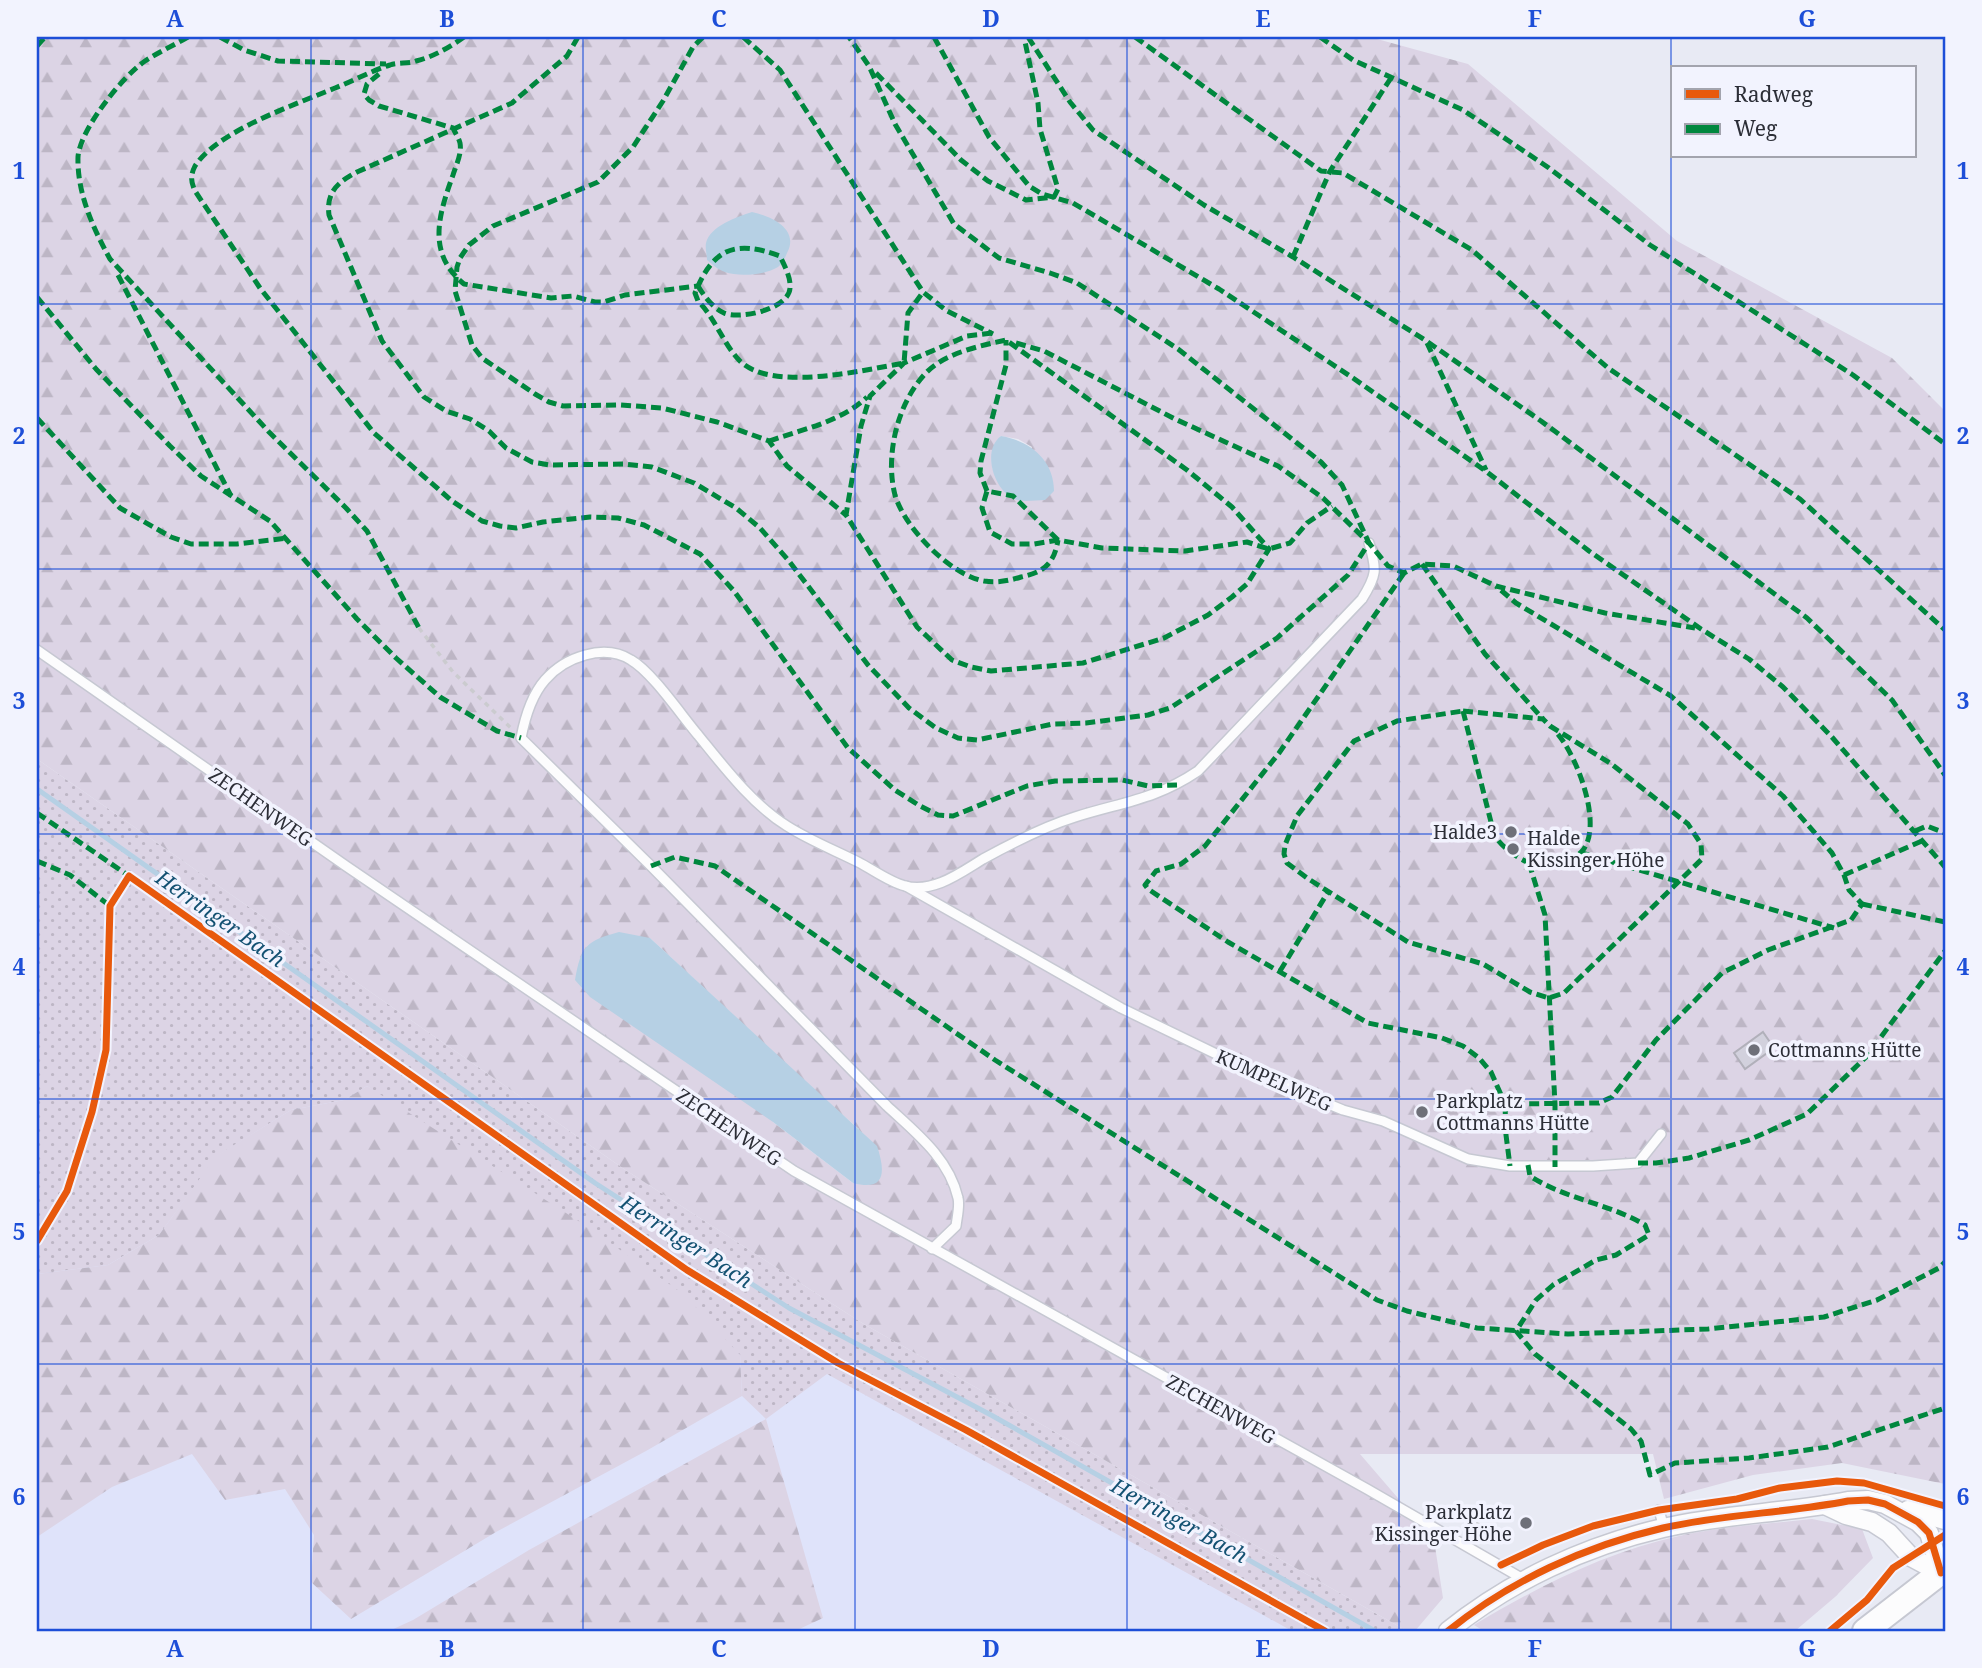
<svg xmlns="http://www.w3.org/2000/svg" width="1982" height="1668" font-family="'Noto Serif',serif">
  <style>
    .built { fill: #dfe3fa }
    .grass { fill: url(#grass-dots) }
    .forest { fill: url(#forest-firs); fill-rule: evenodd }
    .water { fill: #b6d0e4 }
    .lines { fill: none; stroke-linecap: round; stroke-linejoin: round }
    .stream { stroke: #b6d0e4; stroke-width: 5 }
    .building { fill: #d2d1dd; stroke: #b1b0ba; stroke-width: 2 }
    .service-casing { stroke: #c6c8d2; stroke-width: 12 }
    .minor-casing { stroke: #c6c8d2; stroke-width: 21 }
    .secondary-casing { stroke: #c6c8d2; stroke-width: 28 }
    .path { stroke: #cbcbcf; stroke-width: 3.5; stroke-dasharray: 5 5; stroke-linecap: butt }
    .service { stroke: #fcfcfd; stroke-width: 9 }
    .minor { stroke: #fcfcfd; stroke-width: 18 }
    .secondary { stroke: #fcfcfd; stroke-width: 24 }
    .quiet { stroke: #00873e; stroke-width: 5; stroke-dasharray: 10 5; stroke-linecap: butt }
    .cycleway-casing { stroke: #f2f3fe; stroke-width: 11 }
    .cycleway { stroke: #e8590c; stroke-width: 7 }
    .grid { fill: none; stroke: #1d4ed8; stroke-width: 2; stroke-opacity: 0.55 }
    .poi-dot { fill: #6e7079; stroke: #f2f3fe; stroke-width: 2.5 }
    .labels { text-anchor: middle; stroke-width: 7; stroke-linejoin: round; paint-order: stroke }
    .street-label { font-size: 19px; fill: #2c2e37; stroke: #f2f3fe }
    .poi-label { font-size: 19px; fill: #2c2e37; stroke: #f2f3fe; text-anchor: start }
    .water-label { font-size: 21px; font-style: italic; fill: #135172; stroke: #f2f3fe }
    .neatline { fill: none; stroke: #1d4ed8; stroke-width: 2.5 }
    .grid-label { font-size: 23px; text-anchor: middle; font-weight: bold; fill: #1d4ed8 }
  </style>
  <defs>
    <pattern id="grass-dots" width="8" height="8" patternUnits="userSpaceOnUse" patternTransform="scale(1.75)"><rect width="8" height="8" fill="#dcd4e5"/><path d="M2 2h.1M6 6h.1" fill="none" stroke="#bdb6c5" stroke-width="1.8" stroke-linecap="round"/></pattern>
    <pattern id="forest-firs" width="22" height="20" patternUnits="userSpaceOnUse" patternTransform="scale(1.75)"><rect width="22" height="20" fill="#dcd4e5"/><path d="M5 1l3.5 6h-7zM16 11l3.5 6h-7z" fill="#bdb6c5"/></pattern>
  </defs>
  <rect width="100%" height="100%" fill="#e8eaf4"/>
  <polygon class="built" points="37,794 1325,1631 37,1631"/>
  <polygon class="grass" points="37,759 624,1169 862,1323 1407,1631 1292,1631 827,1374 766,1419 742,1396 740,1355 367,1086 344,1100 291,1110 217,1156 159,1235 108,1265 37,1274"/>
  <g class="forest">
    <path d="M 37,37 L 1378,37 L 1377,39 L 1468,64 L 1677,241 L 1892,358 L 1945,411 L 1945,1484 L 1842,1463 L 1753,1475 L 1664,1499 L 1653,1454 L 1360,1454 L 1434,1540 L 1443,1598 L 1415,1631 L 1407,1631 L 862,1323 L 624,1169 L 37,759 ZM 1001,436 L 1018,439 L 1032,447 L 1010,497 C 992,473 984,463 1001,436 ZM 650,938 L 823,1098 L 859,1129 L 853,1183 L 773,1122 Z"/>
    <polygon points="367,1086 577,1220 685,1295 740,1355 742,1396 646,1451 496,1532 351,1619 311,1582 314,1535 285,1489 225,1500 192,1454 112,1487 37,1537 37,1274 108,1265 159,1235 216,1156 291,1110 344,1100"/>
    <polygon points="766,1419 823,1618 795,1631 389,1631 413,1620 529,1550"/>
    <path d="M 1812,1519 L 1862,1529 L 1873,1558 L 1835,1597 L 1795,1631 L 1484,1631 L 1474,1625 C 1537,1587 1606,1552 1679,1536 C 1722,1526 1768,1524 1812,1519 Z"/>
  </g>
  <g class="water">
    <path d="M 752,212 C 771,216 800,229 787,253 C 785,258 782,264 778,267 C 765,275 739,277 725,272 C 718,270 712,264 707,260 C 707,255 705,248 706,243 C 710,226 737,217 752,212 Z"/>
    <path d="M 1001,436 C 1030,441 1054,460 1054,491 L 1045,500 C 1035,500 1020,503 1012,498 C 993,487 982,450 1001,436 Z"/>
    <path d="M 619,932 L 650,938 L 877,1146 C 885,1170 887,1192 853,1183 L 773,1122 L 590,997 L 575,980 C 581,946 586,941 619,932 Z"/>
  </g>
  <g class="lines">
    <polyline class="stream" points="37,789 595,1183 789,1308 991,1415 1375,1631"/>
  </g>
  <polygon class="building" points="1763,1032 1774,1048 1745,1069 1734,1053"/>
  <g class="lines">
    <defs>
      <g id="service">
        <polyline points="37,650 346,866 794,1171 1367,1489 1525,1580"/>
        <polyline points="906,886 1121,1008 1270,1080 1343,1110 1383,1121 1468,1159 1510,1166 1593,1166 1638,1163 1661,1134"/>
        <path d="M 932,1249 L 956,1226 C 957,1217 960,1206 958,1198 C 949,1158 915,1132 887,1106 L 651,866 L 521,738 C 525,717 531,696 545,680 C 565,657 604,643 631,660 C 652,672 681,715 698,735 C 724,767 752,804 787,826 C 809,840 834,850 858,862 C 872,869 889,882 905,886 C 934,893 960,873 983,859 C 1012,843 1043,827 1075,817 C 1122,802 1155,800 1198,771 L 1362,599 C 1377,575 1377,570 1369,543"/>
        <polyline points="1659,1510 1664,1528"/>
      </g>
      <g id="minor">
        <polyline points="1825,1505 1846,1515 1872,1522 1889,1533 1911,1557 1941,1573"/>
        <polyline points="1908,1510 1945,1520"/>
        <path d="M 1448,1631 C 1510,1581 1585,1546 1663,1528 C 1723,1514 1787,1513 1848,1501 L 1868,1500 L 1885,1504 L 1918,1522 L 1929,1533 L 1941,1573"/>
      </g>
      <polyline id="secondary" points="1865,1631 1945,1569"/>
    </defs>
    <use href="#service" class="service-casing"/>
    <use href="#minor" class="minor-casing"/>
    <use href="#secondary" class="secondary-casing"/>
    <g class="path">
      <polyline points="419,628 453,672 512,729"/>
      <polyline points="1468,1533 1486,1515"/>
    </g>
    <use href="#service" class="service"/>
    <use href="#minor" class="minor"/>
    <use href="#secondary" class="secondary"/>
    <g class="quiet">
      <path d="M 188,37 C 174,45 159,52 145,61 C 123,76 80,129 78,157 C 77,193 93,228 110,259 L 269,432 L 346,508 L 367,531 L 419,628"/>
      <polyline points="220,37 244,50 278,61 386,64"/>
      <path d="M 464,37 C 450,47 433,57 416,61 C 408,64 398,62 390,65 C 371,71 353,81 335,88 C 297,104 217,131 195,166 C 190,176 191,182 195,191 L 260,288 L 374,433 L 452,501 L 482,521 L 500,526 L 516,528 L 543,522 L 590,517 L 618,518 L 644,525 L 700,554 L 734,591 L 848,748 L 895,790 L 920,806 L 938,815 L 953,816 L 1027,786 L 1055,781 L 1122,780 L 1148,786 L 1177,785"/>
      <path d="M 578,37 L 567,56 L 512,103 L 357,172 C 338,182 326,192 329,215 L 382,341 L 424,397 L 446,411 L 470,419 L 489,431 L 506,448 L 532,462 L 550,465 L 624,464 L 652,467 L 694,483 L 736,508 L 760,528 L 789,561 L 868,665 L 909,708 L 936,728 L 958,738 L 977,740 L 1053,724 L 1086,723 L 1148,715 L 1170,708 L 1277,638 L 1348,575 L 1369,543 L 1342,485 L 1321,462 L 1178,349 L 1077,283 L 1050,273 L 999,258 L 954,224 L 895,124 L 869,66 L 849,37"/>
      <polyline points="703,37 693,47 663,101 633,147 598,182 493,226 469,245 460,258 457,267 455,291 472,345 482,358 535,394 549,402 563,406 621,405 662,408 717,422 769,441 787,466 846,515"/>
      <polyline points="743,37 780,70 923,292 947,311 993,334"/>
      <polyline points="934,37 989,137 1029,186 1042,194 1073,203 1219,289 1353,378 1487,472 1589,551 1701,629 1749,659 1783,687 1831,736 1945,867"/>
      <polyline points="1028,37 1070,102 1093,130 1204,205 1293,257 1425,340 1541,421 1807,618 1892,700 1945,775"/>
      <polyline points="1135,37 1321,171 1343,173 1472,250 1608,368 1800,499 1945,630"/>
      <polyline points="1320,37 1353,60 1463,110 1549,168 1650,245 1853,375 1945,444"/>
      <polyline points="37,46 45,37"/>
      <polyline points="876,73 961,160 988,181 1026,200 1054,197 1058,189 1040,129 1038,103 1024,37"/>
      <path d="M 379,74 L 367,84 L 364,94 L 369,100 L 379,106 L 453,128 C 455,133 459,138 460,143 C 462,154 456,165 453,175 C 439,214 426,253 464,284 L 551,298 L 573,296 L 595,302 L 604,302 L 625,295 L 698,286"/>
      <polyline points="1293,257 1330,171 1391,78"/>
      <polyline points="118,275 231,496"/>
      <path d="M 698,286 C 704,296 713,308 724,313 C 740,320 789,309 790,288 C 791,277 784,265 780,256 C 734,239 713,249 695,293 L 698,301 C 715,318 723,343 739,360 C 770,393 864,370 904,363 L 908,313 L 923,292"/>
      <polyline points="37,297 96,369 170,446 201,476 270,521 357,619 396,658 440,697 497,731 521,738"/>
      <path d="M 992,333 L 967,336 L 904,363 L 870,396 L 861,426 L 846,515 L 917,627 L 952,660 L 971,667 L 991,671 L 1083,663 L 1164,638 L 1208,615 L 1232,597 L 1247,584 L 1269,549 L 1232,507 L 1187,470 L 1006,340 C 980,346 943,353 924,375 C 897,405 885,456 895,495 C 904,527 950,575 984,581 C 997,583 1008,581 1021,577 C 1044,572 1054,564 1058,540"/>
      <polyline points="1016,343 1044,351 1175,419 1278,466 1323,498 1369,543 1388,566 1404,573 1422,564 1453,566 1496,586 1605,613 1695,628"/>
      <polyline points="1427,343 1486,470"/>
      <polyline points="37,418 120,508 171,537 191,544 237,544 288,538"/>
      <path d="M 769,441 C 803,429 841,422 867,397"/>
      <polyline points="987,491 980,473 981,461 1006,365 1006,340"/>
      <polyline points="1058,540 1013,496 987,491 982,508 990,532 1012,544 1034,544 1058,540 1102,548 1185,551 1247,542 1269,549 1290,543 1307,523 1332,506"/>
      <polyline points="1422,564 1485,654 1543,719"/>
      <polyline points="1404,573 1279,753 1205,846 1181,864 1156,871 1145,885 1148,889 1228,942 1368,1023 1442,1038 1463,1046 1479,1058 1491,1072 1505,1104 1599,1103 1612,1097 1656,1040 1722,973 1768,950 1851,920 1862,904 1849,890 1844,875 1832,853 1783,796 1671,696 1516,603 1496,586"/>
      <polygon points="1463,711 1543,719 1550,726 1610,763 1688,824 1701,844 1702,859 1564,993 1549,998 1530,992 1483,964 1408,942 1307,878 1287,863 1284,854 1285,845 1297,816 1354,741 1397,721"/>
      <path d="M 1463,711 L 1494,834 C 1499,845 1516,857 1527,862 C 1540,868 1575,862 1583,850 C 1603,824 1577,756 1557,733"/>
      <polyline points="37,813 129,876"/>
      <polyline points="1915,831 1927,826 1945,833"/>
      <polyline points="1582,853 1834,928"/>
      <polyline points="37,861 70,875 110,906"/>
      <polyline points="1529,863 1545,915 1555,1104 1555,1167"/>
      <polyline points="651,866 675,857 715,866 995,1060 1377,1300 1407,1311 1477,1328 1568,1334 1708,1329 1824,1317 1877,1300 1939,1268 1945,1262"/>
      <polyline points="1844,875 1924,840"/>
      <polyline points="1862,904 1945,922"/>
      <polyline points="1280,971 1328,892"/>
      <polyline points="1505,1104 1506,1135 1510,1166"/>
      <polyline points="1638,1163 1656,1163 1689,1158 1749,1140 1807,1114 1866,1057 1945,951"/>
      <path d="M 1528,1165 L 1530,1176 C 1567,1200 1608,1203 1645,1225 L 1649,1235 L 1616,1255 L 1596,1260 L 1553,1285 L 1536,1300 L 1516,1331 L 1535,1354 L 1631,1429 L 1641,1441 L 1650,1475 L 1675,1463 L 1749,1458 L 1828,1447 L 1945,1408"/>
    </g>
    <defs>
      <g id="cycleway">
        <polyline points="37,1241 67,1191 92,1112 106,1050 110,906 129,876 687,1270 838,1363 966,1430 1325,1631"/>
        <polyline points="1501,1565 1543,1545 1593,1526 1659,1510 1737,1499 1780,1488 1837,1481 1864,1483 1945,1506"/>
        <path d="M 1448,1631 C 1510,1581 1585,1546 1663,1528 C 1723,1514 1787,1513 1848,1501 L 1868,1500 L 1885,1504 L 1918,1522 L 1929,1533 L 1941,1573"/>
        <polyline points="1830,1631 1867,1600 1893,1568 1945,1535"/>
      </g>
    </defs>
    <use href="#cycleway" class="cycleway-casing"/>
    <use href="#cycleway" class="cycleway"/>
  </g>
  <path class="grid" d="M 311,37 L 311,1631M 583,37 L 583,1631M 855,37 L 855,1631M 1127,37 L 1127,1631M 1399,37 L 1399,1631M 1671,37 L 1671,1631M 37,304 L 1945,304M 37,569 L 1945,569M 37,834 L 1945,834M 37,1099 L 1945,1099M 37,1364 L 1945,1364"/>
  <g class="poi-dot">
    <circle cx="1511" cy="832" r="7"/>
    <circle cx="1513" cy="849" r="7"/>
    <circle cx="1754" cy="1050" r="7"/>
    <circle cx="1422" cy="1112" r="7"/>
    <circle cx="1526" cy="1523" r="7"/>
  </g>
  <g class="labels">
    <g class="street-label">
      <text transform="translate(261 807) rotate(35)" y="7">ZECHENWEG</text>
      <text transform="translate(1274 1080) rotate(24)" y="7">KUMPELWEG</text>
      <text transform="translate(729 1127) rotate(34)" y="7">ZECHENWEG</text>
      <text transform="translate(1221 1409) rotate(29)" y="7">ZECHENWEG</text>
    </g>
    <g class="poi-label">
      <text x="1497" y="839" text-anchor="end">Halde3</text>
      <text x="1527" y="845">Halde<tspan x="1527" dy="22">Kissinger Höhe</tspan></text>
      <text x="1768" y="1057">Cottmanns Hütte</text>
      <text x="1436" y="1108">Parkplatz<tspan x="1436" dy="22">Cottmanns Hütte</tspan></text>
      <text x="1512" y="1519" text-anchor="end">Parkplatz<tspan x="1512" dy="22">Kissinger Höhe</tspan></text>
    </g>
    <g class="water-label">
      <text transform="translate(220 919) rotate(35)" y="7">Herringer Bach</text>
      <text transform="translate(686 1242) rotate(33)" y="7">Herringer Bach</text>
      <text transform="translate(1179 1521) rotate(29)" y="7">Herringer Bach</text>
    </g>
  </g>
  <rect width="1982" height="1668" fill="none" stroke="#f2f3fe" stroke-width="77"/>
  <rect x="1671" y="66" width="245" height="91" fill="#f2f3fe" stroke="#a3a4ae" stroke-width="2"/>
  <rect x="1685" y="89" width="35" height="10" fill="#e8590c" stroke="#a3a4ae" stroke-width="2"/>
  <text x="1734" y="102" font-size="21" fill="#2c2e37">Radweg</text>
  <rect x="1685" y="124" width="35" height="10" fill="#00873e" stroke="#a3a4ae" stroke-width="2"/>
  <text x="1734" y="136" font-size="21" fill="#2c2e37">Weg</text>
  <rect x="38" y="38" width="1906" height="1592" class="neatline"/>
  <g class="grid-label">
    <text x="175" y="27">A</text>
    <text x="447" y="27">B</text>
    <text x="719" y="27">C</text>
    <text x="991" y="27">D</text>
    <text x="1263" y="27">E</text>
    <text x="1535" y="27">F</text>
    <text x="1807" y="27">G</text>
    <text x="19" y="179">1</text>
    <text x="1963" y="179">1</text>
    <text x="19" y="444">2</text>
    <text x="1963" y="444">2</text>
    <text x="19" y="709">3</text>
    <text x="1963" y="709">3</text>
    <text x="19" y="975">4</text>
    <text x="1963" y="975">4</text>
    <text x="19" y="1240">5</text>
    <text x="1963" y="1240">5</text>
    <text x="19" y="1505">6</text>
    <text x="1963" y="1505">6</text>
    <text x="175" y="1657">A</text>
    <text x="447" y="1657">B</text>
    <text x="719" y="1657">C</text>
    <text x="991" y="1657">D</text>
    <text x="1263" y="1657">E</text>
    <text x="1535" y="1657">F</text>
    <text x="1807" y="1657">G</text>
  </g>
</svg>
